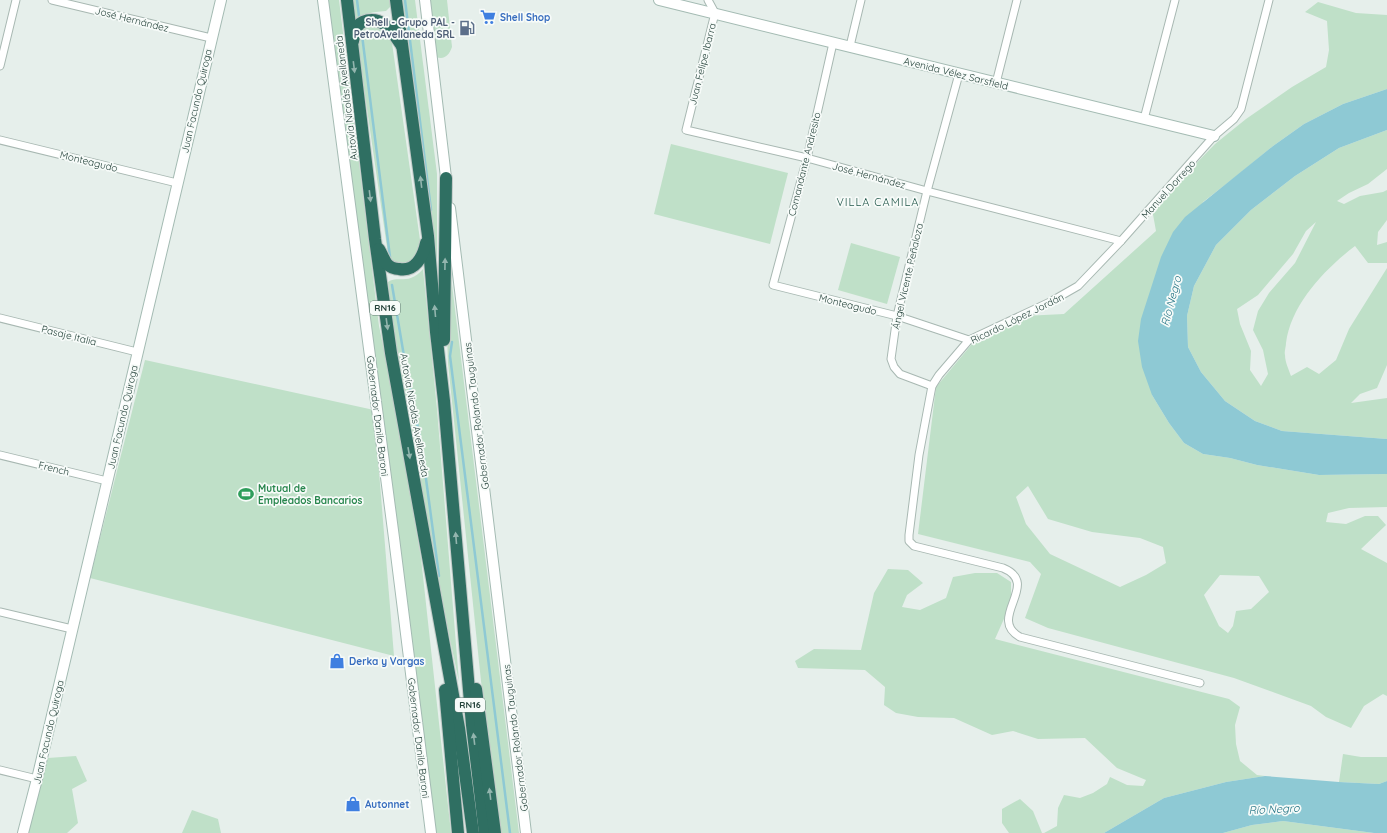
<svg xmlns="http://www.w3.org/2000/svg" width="1387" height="833" font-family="Quicksand,sans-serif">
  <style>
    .green { fill: #bfe0c8; fill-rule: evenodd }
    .water { fill: #8ec9d4 }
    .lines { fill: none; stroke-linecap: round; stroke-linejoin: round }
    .stream { stroke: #8ec9d4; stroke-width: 2.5 }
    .street-casing { stroke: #a8b8b2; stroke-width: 9 }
    .secondary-casing { stroke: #a4bbb3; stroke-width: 12 }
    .highway-casing { stroke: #c2cac8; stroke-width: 14 }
    .street { stroke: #fff; stroke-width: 7 }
    .secondary { stroke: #fff; stroke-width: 10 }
    .highway { stroke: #2f6f62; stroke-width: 12 }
    .oneway { fill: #93b5ae }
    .labels { text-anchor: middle; stroke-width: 3.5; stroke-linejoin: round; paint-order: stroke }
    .shield { fill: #f7fbf9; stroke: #637a73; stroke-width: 1 }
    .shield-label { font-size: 9px; font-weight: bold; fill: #24423a }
    .shop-label { font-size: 10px; font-weight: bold; fill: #366cbe; stroke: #f7fbf9; text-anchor: start }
    .street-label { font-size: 10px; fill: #24423a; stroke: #f7fbf9 }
    .service-label { font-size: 10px; font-weight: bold; fill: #4e5e75; stroke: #f7fbf9; text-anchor: end }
    .leisure-label { font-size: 10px; font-weight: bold; fill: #27864d; stroke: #f7fbf9; text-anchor: start }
    .neighbourhood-label { font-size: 11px; letter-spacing: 1px; fill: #1f5548; stroke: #f7fbf9 }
    .water-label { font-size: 11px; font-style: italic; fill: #1c6f80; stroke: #f7fbf9 }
  </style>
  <rect width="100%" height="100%" fill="#e6efeb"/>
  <g class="green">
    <polygon points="328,0 339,0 379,326 394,398 421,558 451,833 435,833"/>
    <path d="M 352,0 L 390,0 L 390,7 L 386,11 C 370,13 367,11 356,24 Z"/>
    <polygon points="401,0 415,0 437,174 437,276"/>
    <path d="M 427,0 L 447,0 L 452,47 C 449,55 445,60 436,57 Z"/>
    <path d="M 1318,2 L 1356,13 L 1387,15 L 1387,89 L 1343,104 L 1304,124 L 1273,146 L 1239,174 L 1203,202 L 1152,395 L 1169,423 L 1184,443 L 1203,454 L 1230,458 L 1257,465 L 1319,475 L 1387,474 L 1387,507 L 1349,508 L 1328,513 L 1326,522 L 1346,524 L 1365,516 L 1378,516 L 1386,525 L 1361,549 L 1387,563 L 1387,696 L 1383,694 L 1364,706 L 1351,728 L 1326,717 L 1311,706 L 1234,678 L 1048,628 L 1025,618 L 1041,574 L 1030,562 L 918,534 L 936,387 L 972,344 L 1024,316 L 1064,314 L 1156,231 L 1152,209 L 1215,144 L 1246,119 L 1292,87 L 1326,67 L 1329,50 L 1327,21 L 1305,12 ZM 1028,486 L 1048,519 L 1092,532 L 1140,538 L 1163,547 L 1166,563 L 1146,575 L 1120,587 L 1050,554 L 1026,524 L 1016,497 ZM 1220,575 L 1259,576 L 1269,592 L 1251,609 L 1236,611 L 1233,626 L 1228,633 L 1219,626 L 1204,595 Z"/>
    <path d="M 370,25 L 378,25 L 391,36 L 421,247 L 411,263 C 400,265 394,265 388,254 L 358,47 C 358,36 361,29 370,25 Z"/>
    <path d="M 1387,130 L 1387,169 L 1368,184 L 1349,193 L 1337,201 L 1344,204 L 1360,196 L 1383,192 L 1387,190 L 1387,220 L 1378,232 L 1377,245 L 1387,242 L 1387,263 L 1368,263 L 1355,246 C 1325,269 1291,304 1286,343 C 1286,347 1284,352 1285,355 C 1285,362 1289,370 1291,376 L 1307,367 L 1319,374 L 1336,360 L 1349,329 L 1387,268 L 1387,365 L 1377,388 L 1360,394 L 1351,403 L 1387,398 L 1387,439 L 1282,431 L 1255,421 L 1225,401 L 1201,372 L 1188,347 L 1187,316 L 1194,286 L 1216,245 L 1251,210 L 1295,176 L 1339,148 ZM 1316,222 L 1295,263 L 1269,293 L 1258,311 L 1253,330 L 1263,350 L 1268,374 L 1261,386 L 1250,370 L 1251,351 L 1240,324 L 1237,309 L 1258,295 L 1293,254 L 1306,231 Z"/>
    <polygon points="671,144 788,173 770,244 654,214"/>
    <polygon points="443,211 519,833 501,833 481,681 448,363"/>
    <polygon points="851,243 900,257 887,304 838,290"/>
    <path d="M 423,269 L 437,409 L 459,682 L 444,611 L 413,439 L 396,355 L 388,282 C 397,275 409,286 423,269 Z"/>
    <polygon points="145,360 374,410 394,656 90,578"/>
    <polygon points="888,569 908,570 923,583 907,595 902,607 920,610 946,598 953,577 975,573 997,573 1011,582 1011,603 995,639 1229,699 1240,707 1235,725 1236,744 1240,761 1257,775 1265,776 1226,782 1164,798 1104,833 1044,833 1057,826 1058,808 1064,795 1080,798 1093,793 1107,784 1110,777 1127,785 1143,786 1146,780 1117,768 1085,738 1038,739 1013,731 992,735 954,718 918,717 896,713 884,705 885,687 865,670 798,668 795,661 814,649 861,650 874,593"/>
    <polygon points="1343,754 1361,757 1387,757 1387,781 1379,784 1339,782"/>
    <polygon points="76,756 87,781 72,789 78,823 67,833 27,833 48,758"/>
    <polygon points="1020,799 1033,811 1042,833 1009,833 1002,823 1002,809"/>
    <polygon points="192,810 218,819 221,833 182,833"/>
    <polygon points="1283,821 1374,833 1223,833 1252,825"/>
  </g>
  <g class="water">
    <polygon points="1387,89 1387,130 1339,148 1295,176 1251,210 1216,245 1194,286 1187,316 1188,347 1201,372 1225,401 1255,421 1282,431 1387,439 1387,474 1319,475 1257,465 1230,458 1203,454 1184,443 1169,423 1152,395 1142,367 1138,341 1141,319 1161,257 1173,232 1185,217 1273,146 1304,124 1343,104"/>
    <polygon points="1265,776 1339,782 1379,784 1387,781 1387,833 1374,833 1283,821 1252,825 1223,833 1104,833 1164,798 1226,782"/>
  </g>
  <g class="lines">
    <g class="stream">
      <polyline points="357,0 359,16"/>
      <polyline points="405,0 431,210"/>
      <polyline points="362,35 390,257"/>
      <polyline points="392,285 405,362 422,449 439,576"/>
      <polyline points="452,342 450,356 510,833"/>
    </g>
    <defs>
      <g id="street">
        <polyline points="52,0 211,38"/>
        <polyline points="708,0 715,13 686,130 807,158 927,191 1121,241"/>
        <polyline points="833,43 807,158 773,285 897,316 969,340"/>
        <polyline points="850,46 861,0"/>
        <polyline points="0,66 16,0"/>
        <polyline points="996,83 1017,0"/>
        <polyline points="1144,119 1175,0"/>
        <polyline points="0,140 177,183"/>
        <polyline points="0,318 137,352"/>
        <polyline points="932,386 900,374 894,367 891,359 897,316 927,191 959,74"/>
        <polyline points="0,455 107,481"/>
        <polyline points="0,612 72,629"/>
        <path d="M 1200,683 L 1020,637 C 986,618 1042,584 1003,568 L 914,546 L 909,541 L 909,535 L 919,455 L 932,386 L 939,375 L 969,340 L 1050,302 L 1078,286 L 1121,241 L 1214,136 L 1234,119 L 1241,109 L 1269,0"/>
        <polyline points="0,770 37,779"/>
      </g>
      <g id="secondary">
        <polyline points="323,0 394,538 431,833"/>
        <polyline points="425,0 447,186"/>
        <polyline points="659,0 1214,136"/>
        <polyline points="450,208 526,833"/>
        <polyline points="23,833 37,779 221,0"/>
      </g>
      <g id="highway">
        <polyline points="347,0 375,239 391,353 459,728 473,833"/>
        <polyline points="396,0 428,236 436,332 444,401 472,725 485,833"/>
        <path d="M 353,41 C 354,38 354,34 355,31 C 359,19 374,17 384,24 C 392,30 397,39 402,46"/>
        <path d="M 379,249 C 382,254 384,260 387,264 C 390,267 395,269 399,269 C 415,272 423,257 426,243"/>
        <polyline points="444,340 446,178"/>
        <polyline points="476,689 495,833"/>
        <polyline points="445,690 458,833"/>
      </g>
    </defs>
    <use href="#street" class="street-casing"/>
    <use href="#secondary" class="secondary-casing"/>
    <use href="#highway" class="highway-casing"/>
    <use href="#street" class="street"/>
    <use href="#secondary" class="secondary"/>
    <use href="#highway" class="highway"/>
  </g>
  <defs><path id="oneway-solid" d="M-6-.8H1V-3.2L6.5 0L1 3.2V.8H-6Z"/></defs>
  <g class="oneway">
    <use href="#oneway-solid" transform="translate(354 67) rotate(83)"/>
    <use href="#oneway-solid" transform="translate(421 182) rotate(-97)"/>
    <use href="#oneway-solid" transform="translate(370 196) rotate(83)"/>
    <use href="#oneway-solid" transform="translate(445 264) rotate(-89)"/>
    <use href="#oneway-solid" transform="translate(435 311) rotate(-95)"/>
    <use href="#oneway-solid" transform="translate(387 324) rotate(82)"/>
    <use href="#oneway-solid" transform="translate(409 453) rotate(80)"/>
    <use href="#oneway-solid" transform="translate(456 538) rotate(-95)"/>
    <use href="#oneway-solid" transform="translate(474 739) rotate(-97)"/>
    <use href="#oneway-solid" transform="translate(490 794) rotate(-97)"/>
  </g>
  <defs>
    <symbol id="supermarket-bare" viewBox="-9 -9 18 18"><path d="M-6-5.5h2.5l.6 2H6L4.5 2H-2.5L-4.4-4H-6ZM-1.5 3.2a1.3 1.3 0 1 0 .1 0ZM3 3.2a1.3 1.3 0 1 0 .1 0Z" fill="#3f7fe0" stroke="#f7fbf9" stroke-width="2.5" paint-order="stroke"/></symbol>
    <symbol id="fuel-bare" viewBox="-9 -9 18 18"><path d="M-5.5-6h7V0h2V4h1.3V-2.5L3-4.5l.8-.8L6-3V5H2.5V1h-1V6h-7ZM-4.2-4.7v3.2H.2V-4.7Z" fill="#5c6f8a" stroke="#f7fbf9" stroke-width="2.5" paint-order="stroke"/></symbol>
    <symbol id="stadium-bare" viewBox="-9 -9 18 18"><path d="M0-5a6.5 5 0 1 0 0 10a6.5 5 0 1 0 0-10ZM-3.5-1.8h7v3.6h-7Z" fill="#2e9e5b" stroke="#f7fbf9" stroke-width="2.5" paint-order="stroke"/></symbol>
    <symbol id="shop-bare" viewBox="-9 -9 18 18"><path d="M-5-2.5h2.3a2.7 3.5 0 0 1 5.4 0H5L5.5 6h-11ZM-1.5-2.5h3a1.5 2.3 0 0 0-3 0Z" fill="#3f7fe0" stroke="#f7fbf9" stroke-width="2.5" paint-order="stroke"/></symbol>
  </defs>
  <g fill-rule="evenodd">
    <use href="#supermarket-bare" x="477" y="6" width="22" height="22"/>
    <use href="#fuel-bare" x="456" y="17" width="22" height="22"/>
    <use href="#stadium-bare" x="235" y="483" width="22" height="22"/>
    <use href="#shop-bare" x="326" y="650" width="22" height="22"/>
    <use href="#shop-bare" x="342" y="793" width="22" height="22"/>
  </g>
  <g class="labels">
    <g class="shield">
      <rect x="370" y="301" width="30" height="14" rx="3"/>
      <rect x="455" y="698" width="30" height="14" rx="3"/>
    </g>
    <g class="shield-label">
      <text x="385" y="311">RN16</text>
      <text x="470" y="708">RN16</text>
    </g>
    <g class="shop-label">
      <text x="500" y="21">Shell Shop</text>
      <text x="349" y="665">Derka y Vargas</text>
      <text x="365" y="808">Autonnet</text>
    </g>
    <g class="street-label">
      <text transform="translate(132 19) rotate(14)" y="4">José Hernández</text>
      <text transform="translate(702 64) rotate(-76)" y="4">Juan Felipe Ibarra</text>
      <text transform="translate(956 73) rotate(14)" y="4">Avenida Vélez Sarsfield</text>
      <text transform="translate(346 98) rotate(-97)" y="4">Autovía Nicolás Avellaneda</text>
      <text transform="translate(196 101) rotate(-77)" y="4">Juan Facundo Quiroga</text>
      <text transform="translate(89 161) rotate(14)" y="4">Monteagudo</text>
      <text transform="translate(804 164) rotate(-76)" y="4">Comandante Andresito</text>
      <text transform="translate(869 175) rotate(15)" y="4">José Hernández</text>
      <text transform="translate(1168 189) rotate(-48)" y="4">Manuel Dorrego</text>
      <text transform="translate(907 276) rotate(-77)" y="4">Ángel Vicente Peñaloza</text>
      <text transform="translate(848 304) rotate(14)" y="4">Monteagudo</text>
      <text transform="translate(1017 318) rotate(-26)" y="4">Ricardo López Jordán</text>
      <text transform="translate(69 335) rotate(14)" y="4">Pasaje Italia</text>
      <text transform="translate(415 415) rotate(80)" y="4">Autovía Nicolás Avellaneda</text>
      <text transform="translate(378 416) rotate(83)" y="4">Gobernador Danilo Baroni</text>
      <text transform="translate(476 416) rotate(-97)" y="4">Gobernador Rolando Tauguinas</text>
      <text transform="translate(122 417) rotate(-77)" y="4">Juan Facundo Quiroga</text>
      <text transform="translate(54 468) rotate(14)" y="4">French</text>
      <text transform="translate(48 732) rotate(-77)" y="4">Juan Facundo Quiroga</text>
      <text transform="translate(419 738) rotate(83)" y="4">Gobernador Danilo Baroni</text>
      <text transform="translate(515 738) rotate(-97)" y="4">Gobernador Rolando Tauguinas</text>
    </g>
    <g class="service-label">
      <text x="455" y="26">Shell - Grupo PAL -<tspan x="455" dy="12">PetroAvellaneda SRL</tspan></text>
    </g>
    <g class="leisure-label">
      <text x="258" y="492">Mutual de<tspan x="258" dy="12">Empleados Bancarios</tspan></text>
    </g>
    <g class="neighbourhood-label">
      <text x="878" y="206">VILLA CAMILA</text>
    </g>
    <g class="water-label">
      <text transform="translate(1171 301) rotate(-75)" y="4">Río Negro</text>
      <text transform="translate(1274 809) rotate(-3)" y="4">Río Negro</text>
    </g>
  </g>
</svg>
